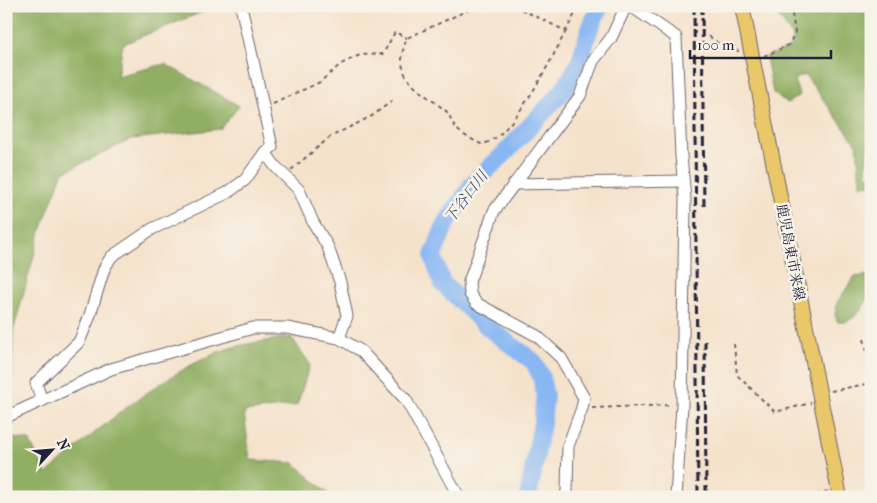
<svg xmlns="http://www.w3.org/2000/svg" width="877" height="503" font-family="'IM FELL French Canon','Noto Serif JP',serif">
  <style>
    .forest { fill: #90af62; stroke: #59684e }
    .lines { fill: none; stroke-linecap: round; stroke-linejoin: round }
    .river { stroke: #88b7f3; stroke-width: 18 }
    .minor-casing { stroke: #6c656d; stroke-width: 13 }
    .major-casing { stroke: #6c656d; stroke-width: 16 }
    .path { stroke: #6c656d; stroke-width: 2; stroke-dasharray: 4 4; stroke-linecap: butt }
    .minor { stroke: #fff; stroke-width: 11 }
    .major { stroke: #eac769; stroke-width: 14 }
    .rail { stroke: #22223b; stroke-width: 3; stroke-dasharray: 8 4; stroke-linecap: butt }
    .labels { text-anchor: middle; stroke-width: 5; stroke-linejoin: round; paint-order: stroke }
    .street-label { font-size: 14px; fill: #22223b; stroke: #f7f3e8 }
    .water-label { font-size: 15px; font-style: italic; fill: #46567b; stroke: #f7f3e8 }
  </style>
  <rect width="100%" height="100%" fill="#f7f3e8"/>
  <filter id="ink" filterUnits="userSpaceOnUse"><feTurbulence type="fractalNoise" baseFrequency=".02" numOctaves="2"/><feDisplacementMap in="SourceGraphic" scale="10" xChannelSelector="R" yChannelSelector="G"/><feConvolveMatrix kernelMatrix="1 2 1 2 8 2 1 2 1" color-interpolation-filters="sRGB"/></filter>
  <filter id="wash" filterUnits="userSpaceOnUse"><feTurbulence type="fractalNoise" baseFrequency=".0096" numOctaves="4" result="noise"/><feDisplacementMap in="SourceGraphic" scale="20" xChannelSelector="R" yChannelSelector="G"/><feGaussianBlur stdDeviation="1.12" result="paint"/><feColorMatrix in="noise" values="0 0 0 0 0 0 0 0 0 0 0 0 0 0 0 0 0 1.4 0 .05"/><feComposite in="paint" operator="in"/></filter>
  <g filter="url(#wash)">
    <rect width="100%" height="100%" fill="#f5e2cb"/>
    <g class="forest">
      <polygon points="6,6 217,6 123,44 117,76 165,64 239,106 220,129 132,139 62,173 40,233 13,332 12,406 6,408"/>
      <polygon points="771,6 871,6 871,151 867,152 866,173 871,177 871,184 860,185 857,145 805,75 794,79 799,95 788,103 773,93 766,57 788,48 794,42 792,35"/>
      <path d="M 871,275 C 871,281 872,290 870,295 C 864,307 852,325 838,322 L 835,315 L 837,303 L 854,277 Z"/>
      <path d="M 291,337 L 310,364 L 297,405 L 244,412 L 250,460 L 294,463 L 332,497 L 6,497 L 6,437 L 29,440 L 46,474 C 99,429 153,381 216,353 C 235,344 270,341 291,337 Z"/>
    </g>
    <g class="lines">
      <polyline class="river" points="528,497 542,423 545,396 541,376 534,362 490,329 442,283 433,256 445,225 474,182 504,154 562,92 579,64 589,31 600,6"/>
    </g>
  </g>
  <g filter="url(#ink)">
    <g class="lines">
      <defs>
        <g id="minor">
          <polyline points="627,6 635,9 676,37 681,156 685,198 682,405 676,497"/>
          <polyline points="265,152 275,166 299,190 313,222 328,247 340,282 347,316 339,338"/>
          <polyline points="514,184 683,181"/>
          <polyline points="42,401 36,383 79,342 89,318 104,269 111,257 152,229 227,193 245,180 265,152 272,147 241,6"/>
          <polyline points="6,417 111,369 253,328 287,328 339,338 361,351 406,400 459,497"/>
          <polyline points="564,497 567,492 568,446 582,408 584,398 561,358 537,336 476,303 470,294 469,282 494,211 580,96 593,61 611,38 626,6"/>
        </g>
        <polyline id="major" points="742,6 840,497"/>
      </defs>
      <use href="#minor" class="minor-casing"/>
      <use href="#major" class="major-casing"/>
      <g class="path">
        <path d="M 477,6 L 407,38 C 390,80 420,89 446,111 C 450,115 452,122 455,127 C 461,135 473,140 481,144 C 510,143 553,56 566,31"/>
        <polyline points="514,6 566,31 579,6"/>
        <polyline points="709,36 724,48 739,51"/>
        <polyline points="764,56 789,45 795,32 792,14"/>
        <polyline points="273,104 320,82 341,64 360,55 383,54 395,32 407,38"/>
        <polyline points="291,170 330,137 372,116 396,98"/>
        <polyline points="864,339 871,368"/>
        <polyline points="734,344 737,375 775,412 811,403"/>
        <polyline points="831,391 871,383"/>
        <polyline points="592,408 672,405"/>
        <polyline points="809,497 829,491"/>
      </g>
      <use href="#minor" class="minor"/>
      <use href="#major" class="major"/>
      <g class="rail">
        <polyline points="694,6 698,497"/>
        <polyline points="702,6 704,209"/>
        <polyline points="705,341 706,497"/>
      </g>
    </g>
  </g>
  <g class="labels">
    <g class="street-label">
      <text transform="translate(791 252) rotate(79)" y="5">鹿児島東市来線</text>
    </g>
    <g class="water-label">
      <text transform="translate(466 197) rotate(-53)" y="5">下谷口川</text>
    </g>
  </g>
  <rect width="877" height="503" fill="none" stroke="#f7f3e8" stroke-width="25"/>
  <g transform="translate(52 450) rotate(64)" stroke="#f7f3e8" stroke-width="4" paint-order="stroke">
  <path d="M0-4L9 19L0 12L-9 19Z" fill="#22223b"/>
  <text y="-8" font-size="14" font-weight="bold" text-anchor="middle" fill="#22223b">N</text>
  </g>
  <path d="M690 50v8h141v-8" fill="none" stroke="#22223b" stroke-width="2.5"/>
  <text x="697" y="50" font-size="15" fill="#22223b" stroke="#f7f3e8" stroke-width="4" paint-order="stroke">100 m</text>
</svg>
